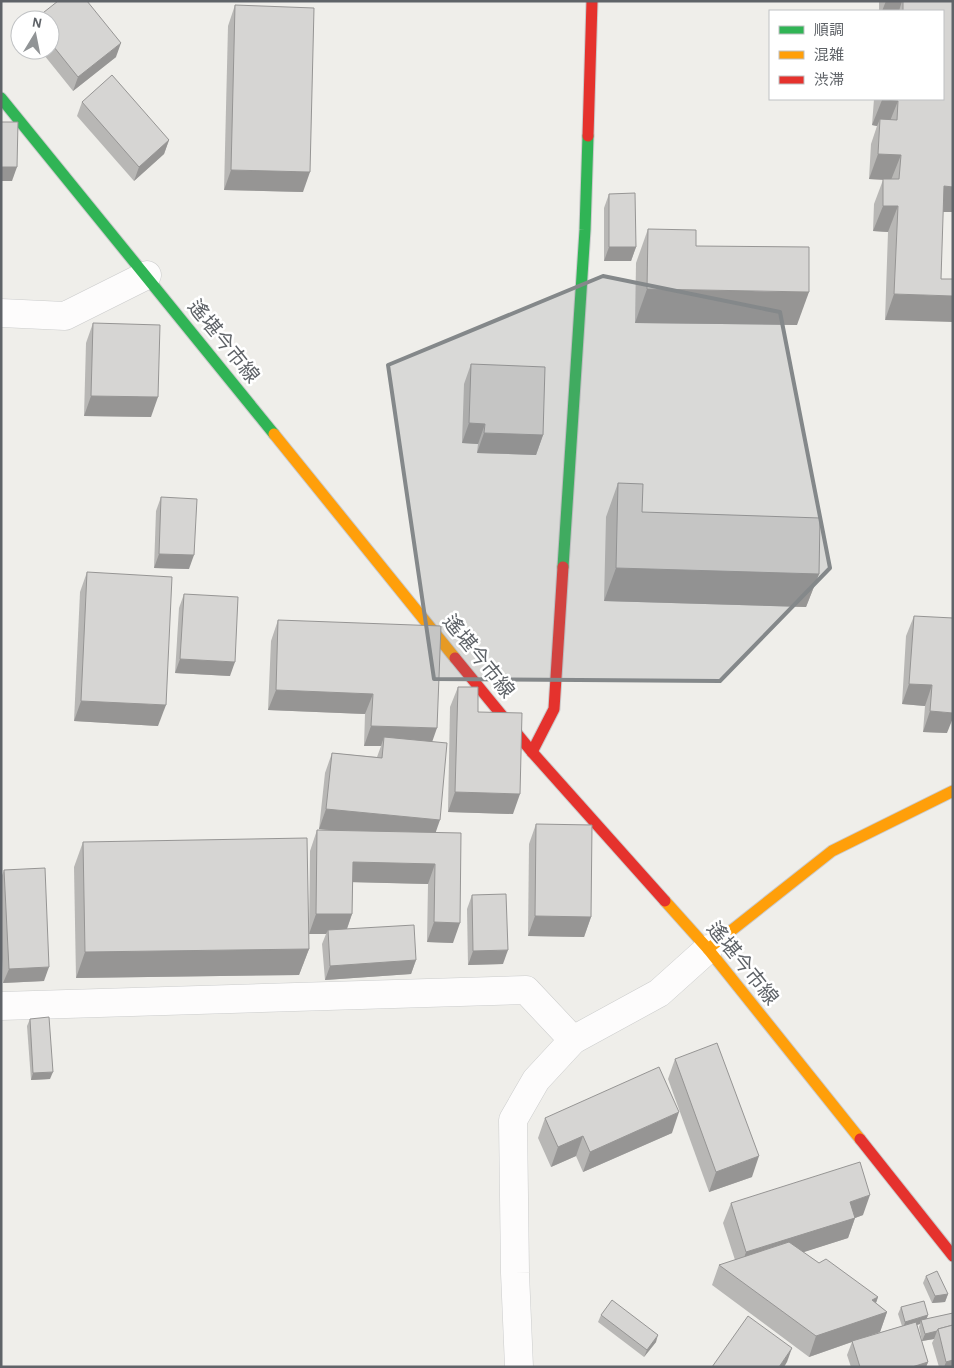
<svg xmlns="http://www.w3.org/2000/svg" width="954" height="1368" font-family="'Alegreya Sans','Noto Sans JP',sans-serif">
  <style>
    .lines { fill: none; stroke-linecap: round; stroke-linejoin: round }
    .street-casing { stroke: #cbcccc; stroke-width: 29 }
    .fast-casing { stroke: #cacacb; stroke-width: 13 }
    .slow-casing { stroke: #cacacb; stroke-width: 13 }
    .jam-casing { stroke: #cacacb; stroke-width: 13 }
    .street { stroke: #fdfcfc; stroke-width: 28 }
    .fast { stroke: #30b455; stroke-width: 11 }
    .slow { stroke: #ff9f0a; stroke-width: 11 }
    .jam { stroke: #e5322d; stroke-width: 11 }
    .wall { fill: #b8b7b5 }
    .shaded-wall { fill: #969594 }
    .building { fill: #d6d5d3; stroke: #969594 }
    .marked { fill: #84888a; fill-opacity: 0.2; stroke: #84888a; stroke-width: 4; stroke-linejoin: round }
    .labels { text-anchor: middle; stroke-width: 5; stroke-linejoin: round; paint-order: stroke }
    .street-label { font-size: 20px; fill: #5f6368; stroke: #fff }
  </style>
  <rect width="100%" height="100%" fill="#efeeea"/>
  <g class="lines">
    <defs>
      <g id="street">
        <polyline points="1,313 65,316 147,275"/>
        <polyline points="1,1006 526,990 573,1040"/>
        <polyline points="519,1367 515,1273 513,1120 536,1080 573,1040 659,993 708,949"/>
      </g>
      <g id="fast">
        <polyline points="1,98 274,434"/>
        <polyline points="563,567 585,230 588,136"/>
      </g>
      <g id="slow">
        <polyline points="274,434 455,658"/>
        <polyline points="665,901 708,949 860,1139"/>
        <polyline points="708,949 832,851 953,791"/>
      </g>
      <g id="jam">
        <polyline points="588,136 592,1"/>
        <polyline points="455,658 532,752 665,901"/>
        <polyline points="532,752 554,709 563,567"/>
        <polyline points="860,1139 953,1256"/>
      </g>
    </defs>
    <use href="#street" class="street-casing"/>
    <use href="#fast" class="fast-casing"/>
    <use href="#slow" class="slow-casing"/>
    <use href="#jam" class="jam-casing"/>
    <use href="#street" class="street"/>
    <use href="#fast" class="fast"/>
    <use href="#slow" class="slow"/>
    <use href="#jam" class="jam"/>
  </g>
  <g class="wall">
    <polygon points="879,1 953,1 953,212 943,212 885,320 888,232 873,231 874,204 883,180 869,179 871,144 877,126 872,125 874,99 943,99 943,11 879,11"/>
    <polygon points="235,5 303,192 224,190 228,26"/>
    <polygon points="50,20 116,57 73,91 40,50 50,50"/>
    <polygon points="82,102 169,140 164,154 134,181 77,116"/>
    <polygon points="609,194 636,247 631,261 604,261 604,208"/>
    <polygon points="648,229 696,246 797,325 635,323 636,263"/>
    <polygon points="93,323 151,417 84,416 86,343"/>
    <polygon points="471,364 543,435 536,455 477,453 478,444 462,443 464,384"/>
    <polygon points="618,483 642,512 819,574 806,607 604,601 606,517"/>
    <polygon points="161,497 189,569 154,568 156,511"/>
    <polygon points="87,572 158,726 74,721 80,592"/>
    <polygon points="184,594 230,676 175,673 179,608"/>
    <polygon points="914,616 947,733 923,732 925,706 902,704 906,636"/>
    <polygon points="278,620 432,742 436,832 453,943 427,942 428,884 353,882 352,914 347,929 416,960 411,974 325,980 322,944 326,934 309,934 310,851 317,830 335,831 319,829 325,773 332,753 377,757 381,746 364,746 365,714 268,710 271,641"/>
    <polygon points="458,687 478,712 513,814 448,812 450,707"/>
    <polygon points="536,824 591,917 584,937 528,936 529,844"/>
    <polygon points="83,842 309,949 299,975 76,978 74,867"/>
    <polygon points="4,870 44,981 3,983 1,934 1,878"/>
    <polygon points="472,895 503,964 468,965 467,909"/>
    <polygon points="30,1019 50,1079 31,1080 27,1026"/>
    <polygon points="675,1059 752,1177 709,1192 668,1079"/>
    <polygon points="545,1118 672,1133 583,1172 576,1156 551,1167 538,1138"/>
    <polygon points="731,1203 863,1215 855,1218 848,1238 803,1252 819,1263 878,1297 876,1303 887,1312 880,1332 868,1336 902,1326 898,1314 901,1307 928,1315 926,1319 953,1313 953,1367 939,1367 932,1343 934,1339 922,1341 919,1327 920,1324 917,1325 928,1362 926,1367 851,1367 847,1355 852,1342 809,1357 712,1285 719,1265 735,1260 723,1223"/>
    <polygon points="926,1276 948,1294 945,1302 932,1303 923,1283"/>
    <polygon points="601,1315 656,1342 644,1357 598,1322"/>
  </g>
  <g class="shaded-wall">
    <polygon points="886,1 902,1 899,11 882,11"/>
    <polygon points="121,43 116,57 73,91 78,77"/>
    <polygon points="882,100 898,101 888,126 880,119 877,126 872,125"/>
    <polygon points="169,140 164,154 134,181 139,167"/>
    <polygon points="878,154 901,155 891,180 869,179"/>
    <polygon points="1,167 17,167 12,181 1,181"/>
    <polygon points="231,170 310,172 303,192 224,190"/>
    <polygon points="944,186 953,187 953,212 935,212"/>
    <polygon points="883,206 898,206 888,232 873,231"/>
    <polygon points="609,247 636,247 631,261 604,261"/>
    <polygon points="647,289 809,292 797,325 635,323"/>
    <polygon points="894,294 953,296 953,322 885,320"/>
    <polygon points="91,396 158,397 151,417 84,416"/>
    <polygon points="469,423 485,424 478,444 462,443"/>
    <polygon points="484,433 543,435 536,455 477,453"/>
    <polygon points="159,554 194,555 189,569 154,568"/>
    <polygon points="616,568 819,574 806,607 604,601"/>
    <polygon points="180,659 235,662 230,676 175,673"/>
    <polygon points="909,684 932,685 925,706 902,704"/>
    <polygon points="276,690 373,694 365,714 268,710"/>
    <polygon points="81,701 166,705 158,726 74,721"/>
    <polygon points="930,711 953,713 953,718 947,733 923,732"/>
    <polygon points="371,726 437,728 430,748 384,737 381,746 364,746"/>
    <polygon points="455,792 520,794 513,814 448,812"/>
    <polygon points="326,809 440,820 433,840 319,829"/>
    <polygon points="353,862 435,864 428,884 346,882"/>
    <polygon points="316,914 352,914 345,934 328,930 326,934 309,934"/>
    <polygon points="535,916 591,917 584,937 528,936"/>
    <polygon points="434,922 460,923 453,943 427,942"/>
    <polygon points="309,949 299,975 76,978 85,952"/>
    <polygon points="508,950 503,964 468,965 473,951"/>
    <polygon points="416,960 411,974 325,980 330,966"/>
    <polygon points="49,967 44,981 3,983 9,969"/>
    <polygon points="53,1072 50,1079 31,1080 33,1073"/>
    <polygon points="679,1112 672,1133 583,1172 590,1152"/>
    <polygon points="583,1136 576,1156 551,1167 558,1147"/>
    <polygon points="759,1156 752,1177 709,1192 716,1172"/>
    <polygon points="870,1195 863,1215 855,1218 848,1238 739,1273 746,1252 850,1202"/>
    <polygon points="948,1294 945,1302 932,1303 935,1296"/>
    <polygon points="878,1297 871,1317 887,1312 880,1332 809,1357 816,1336 872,1300"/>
    <polygon points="928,1315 925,1323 921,1320 920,1324 903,1329 905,1322"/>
    <polygon points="937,1331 934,1339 922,1341 925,1334"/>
    <polygon points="658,1335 656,1342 644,1357 647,1350"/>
    <polygon points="792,1348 787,1362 784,1367 779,1367"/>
    <polygon points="953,1360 953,1367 944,1367 946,1362"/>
    <polygon points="928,1362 926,1367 912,1367"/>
  </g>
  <g class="building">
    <polygon points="58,1 87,1 121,43 78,77 50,42 50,20 34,20"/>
    <polygon points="903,1 953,1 953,187 944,186 941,279 953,279 953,296 894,294 898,206 883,206 883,179 899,179 901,155 878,154 880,119 897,120 898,101 882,100 882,99 943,99 943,11 903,11"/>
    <polygon points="235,5 314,8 310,172 231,170"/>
    <polygon points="112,75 169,140 139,167 82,102"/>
    <polygon points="1,122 18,122 17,167 1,167"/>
    <polygon points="635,193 636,247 609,247 609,194"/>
    <polygon points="648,229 696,230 696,246 809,247 809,292 647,289"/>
    <polygon points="93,323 160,325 158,397 91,396"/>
    <polygon points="471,364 545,367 543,435 484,433 485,424 469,423"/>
    <polygon points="618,483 643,484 642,512 820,518 819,574 616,568"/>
    <polygon points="161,497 197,499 194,555 159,554"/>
    <polygon points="87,572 172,577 166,705 81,701"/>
    <polygon points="184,594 238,597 235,662 180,659"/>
    <polygon points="914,616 953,618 953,713 930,711 932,685 909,684"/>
    <polygon points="278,620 441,626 437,728 371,726 373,694 276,690"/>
    <polygon points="458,687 478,687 478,712 522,713 520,794 455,792"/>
    <polygon points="384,737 447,743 440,820 326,809 332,753 382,758"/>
    <polygon points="536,824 592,825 591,917 535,916"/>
    <polygon points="317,830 461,833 460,923 434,922 435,864 353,862 352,914 316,914"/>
    <polygon points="307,838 309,949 85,952 83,842"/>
    <polygon points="45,868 49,967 9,969 4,870"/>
    <polygon points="506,894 508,950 473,951 472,895"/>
    <polygon points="414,925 416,960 330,966 328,930"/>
    <polygon points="49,1017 53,1072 33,1073 30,1019"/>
    <polygon points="717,1043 759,1156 716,1172 675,1059"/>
    <polygon points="659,1067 679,1112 590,1152 583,1136 558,1147 545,1118"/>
    <polygon points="860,1162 870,1195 850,1202 855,1218 746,1252 731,1203"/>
    <polygon points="789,1242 819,1263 826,1259 878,1297 872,1300 887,1312 816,1336 719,1265"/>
    <polygon points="937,1271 948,1294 935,1296 926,1276"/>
    <polygon points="612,1300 658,1335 647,1350 601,1315"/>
    <polygon points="924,1301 928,1315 905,1322 901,1307"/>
    <polygon points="953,1313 953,1325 938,1329 937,1331 925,1334 921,1320"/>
    <polygon points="748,1316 792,1348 779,1367 712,1367"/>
    <polygon points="916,1322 928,1362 912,1367 860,1367 852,1341"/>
    <polygon points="953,1325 953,1360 946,1362 938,1329"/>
  </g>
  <path class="marked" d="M 603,276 L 780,312 L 830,568 L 720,681 L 434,679 L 388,365 Z"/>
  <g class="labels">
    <g class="street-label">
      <text transform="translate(224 341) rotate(51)" y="7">遙堪今市線</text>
      <text transform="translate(479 656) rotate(51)" y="7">遙堪今市線</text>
      <text transform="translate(743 963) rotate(51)" y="7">遙堪今市線</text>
    </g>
  </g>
  <rect width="954" height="1368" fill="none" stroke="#5f6368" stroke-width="5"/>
  <rect x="769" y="10" width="175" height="90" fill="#ffffff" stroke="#bfc1c3"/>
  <rect x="779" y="26" width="25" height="8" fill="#30b455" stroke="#bfc1c3"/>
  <text x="814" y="35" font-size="15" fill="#5f6368">順調</text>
  <rect x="779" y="51" width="25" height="8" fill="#ff9f0a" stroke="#bfc1c3"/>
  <text x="814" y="60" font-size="15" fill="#5f6368">混雑</text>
  <rect x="779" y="76" width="25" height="8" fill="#e5322d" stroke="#bfc1c3"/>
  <text x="814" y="85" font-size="15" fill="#5f6368">渋滞</text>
  <g transform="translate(35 35) rotate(10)"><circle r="24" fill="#ffffff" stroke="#bfc1c3"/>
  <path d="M0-4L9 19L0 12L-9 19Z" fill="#919496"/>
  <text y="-8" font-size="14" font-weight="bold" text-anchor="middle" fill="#5f6368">N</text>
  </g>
</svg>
